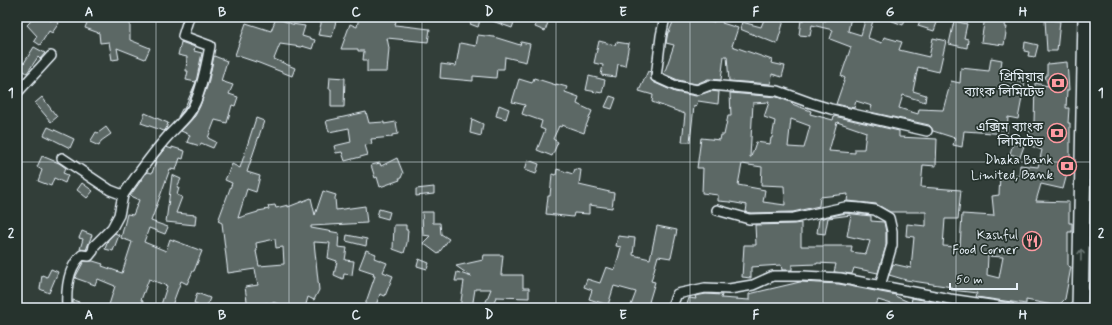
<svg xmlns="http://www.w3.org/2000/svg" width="1112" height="325" font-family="Mynerve,'Noto Sans Bengali',sans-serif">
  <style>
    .water { fill: #6d7978; stroke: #9ea9ab }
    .building { fill: #5c6865; stroke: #e8f1f8; fill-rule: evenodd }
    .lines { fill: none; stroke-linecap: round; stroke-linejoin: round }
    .minor-casing { stroke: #e8f1f8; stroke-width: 12 }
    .trunk-casing { stroke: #e8f1f8; stroke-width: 18 }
    .minor { stroke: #26332d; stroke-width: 9 }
    .trunk { stroke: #26332d; stroke-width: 15 }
    .oneway { stroke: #6a7674 }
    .grid { fill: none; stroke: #e8f1f8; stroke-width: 1; stroke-opacity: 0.55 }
    .labels { text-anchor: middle; stroke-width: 3.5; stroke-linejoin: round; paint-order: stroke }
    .poi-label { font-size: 13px; fill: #e8f1f8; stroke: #26332d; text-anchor: end }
    .neatline { fill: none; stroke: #e8f1f8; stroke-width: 1.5 }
    .grid-label { font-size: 13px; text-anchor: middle; font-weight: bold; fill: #e8f1f8 }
  </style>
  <rect width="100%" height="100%" fill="#323e39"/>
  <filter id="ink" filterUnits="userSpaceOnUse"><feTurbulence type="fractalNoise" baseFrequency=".025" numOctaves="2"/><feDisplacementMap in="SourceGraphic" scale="8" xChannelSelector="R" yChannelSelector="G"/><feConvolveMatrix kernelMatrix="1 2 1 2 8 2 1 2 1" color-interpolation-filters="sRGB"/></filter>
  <g filter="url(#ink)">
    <polygon class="water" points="558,17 593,17 587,23"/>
    <g class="building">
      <polygon points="35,17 45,17 51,21 53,19 59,23 52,33 49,31 40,45 34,41 37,36 27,25"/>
      <polygon points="89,17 130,17 130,40 150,48 145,59 117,48 119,59 112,60 109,42 100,43 99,33 85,28"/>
      <polygon points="321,17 337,17 332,37 318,35 321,24"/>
      <polygon points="359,17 385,17 396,21 395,25 430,29 428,42 387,38 389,48 387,72 367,72 367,60 363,60 364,51 358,51 358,49 341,49 350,24 357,27"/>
      <polygon points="473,17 481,17 478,27 470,24"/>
      <polygon points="484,17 516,17 512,28 484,18"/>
      <polygon points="539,17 550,17 545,31 535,27"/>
      <polygon points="675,17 690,17 704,22 705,19 714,22 716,17 724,17 722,23 738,28 732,46 772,60 771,63 785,66 782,77 772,74 771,84 729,81 727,56 724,56 721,80 708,79 696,84 678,80 664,74 674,45 666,43 668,32 669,32"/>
      <polygon points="765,17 785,17 777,44 740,29 742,22 761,27"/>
      <polygon points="827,17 837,20 838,17 851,17 848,31 861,35 866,17 874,17 868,38 882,43 884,37 902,42 899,50 929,57 933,38 946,41 939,72 918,67 913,91 926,95 925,102 903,95 899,108 918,114 919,109 943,110 951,81 960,83 961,68 989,71 991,58 1002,60 1000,73 1025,82 1018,119 1008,117 1007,134 964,131 962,147 953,145 955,138 933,131 931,127 929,125 870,112 872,106 856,101 854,108 836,104 845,78 841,76 851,47 830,39 833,30 812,25 810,36 799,35 801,20 803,21 803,18 826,21"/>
      <polygon points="885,17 906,17 903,25 885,18"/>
      <polygon points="921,17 939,17 934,31 918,26"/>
      <polygon points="985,17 1006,17 1005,27 1007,27 1004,45 981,42"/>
      <polygon points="276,18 292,24 305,26 302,36 315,40 312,49 302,46 301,47 280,44 274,59 295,68 292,76 259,63 235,55 246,23 271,31"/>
      <polygon points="1045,20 1060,21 1057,51 1047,51"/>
      <polygon points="954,21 967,24 964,38 968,39 967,48 949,44"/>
      <polygon points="478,35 494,37 520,45 521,42 530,44 526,62 505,57 504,69 497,69 496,78 473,76 473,81 440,78 441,64 456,66 460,43 476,46"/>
      <polygon points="599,41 615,45 616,42 629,44 625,66 618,64 616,77 601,75 603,65 594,63"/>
      <polygon points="181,42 195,47 194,51 202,53 196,82 186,80 188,71 186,71 187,57 178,55"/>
      <polygon points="1025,42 1038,45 1035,57 1028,56 1029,52 1024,51"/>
      <polygon points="34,47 45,53 40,59 38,57 27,73 17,67 17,65 20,61 24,63"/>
      <polygon points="214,56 227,61 221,81 233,85 229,94 238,97 235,106 232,105 227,123 215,120 208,138 216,142 213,148 201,143 200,146 187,142 190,135 181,131 195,116 200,106 208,84"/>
      <path d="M 1067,62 L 1069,90 L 1067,90 L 1066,108 L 1069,108 L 1068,123 L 1070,123 L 1070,160 L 1067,174 L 1063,189 L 1041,184 L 1036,201 L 1069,202 L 1069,223 L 1072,223 L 1072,232 L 1068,232 L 1068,266 L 1071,267 L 1065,299 L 1058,306 L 1026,300 L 1026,304 L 976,297 L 977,293 L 951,290 L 952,287 L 906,280 L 889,275 L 893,264 L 911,268 L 914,237 L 906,236 L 907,224 L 926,226 L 926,212 L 890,212 L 876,204 L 847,201 L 848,194 L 820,197 L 819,206 L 793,212 L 751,213 L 746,212 L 747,205 L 730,202 L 718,201 L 718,195 L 702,193 L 703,168 L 697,168 L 701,138 L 720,140 L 721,135 L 724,135 L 728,116 L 731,116 L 730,93 L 777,97 L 793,103 L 792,104 L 811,111 L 810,114 L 833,120 L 834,116 L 899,131 L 899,137 L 937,139 L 936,166 L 923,165 L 921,187 L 961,190 L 958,219 L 945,219 L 943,246 L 960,247 L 962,214 L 994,216 L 992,196 L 999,195 L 1000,175 L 1019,176 L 1020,165 L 1038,167 L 1042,150 L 1023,143 L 1025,137 L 1028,138 L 1032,123 L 1034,123 L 1035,83 L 1048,86 L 1045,76 L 1047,76 L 1047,64 ZM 769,102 L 764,117 L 775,121 L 772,138 L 771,138 L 770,144 L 756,142 L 751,157 L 750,157 L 753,103 ZM 791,119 L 810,126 L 804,148 L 788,147 ZM 837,122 L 866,132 L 864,149 L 855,149 L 855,153 L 829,151 ZM 742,164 L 762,167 L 761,185 L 784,186 L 785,205 L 763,202 L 765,190 L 738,185 ZM 988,256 L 1003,257 L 999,278 L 987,275 Z"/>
      <polygon points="648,71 651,72 651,80 653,82 675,92 696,96 711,91 719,92 718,104 698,101 696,107 694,106 690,142 682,142 685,114 652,102 653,95 639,91"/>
      <polygon points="589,76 605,80 602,93 586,90"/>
      <polygon points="330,77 345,78 344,107 331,107 331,89 329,89"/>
      <polygon points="534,78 556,85 556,84 567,87 565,92 579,97 577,104 592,111 586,126 584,133 562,125 561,127 559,126 553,139 558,142 552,156 537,150 545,130 540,128 542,121 522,114 525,105 512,102 519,79 532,83"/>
      <polygon points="196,82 188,105 178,117 182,109 184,109"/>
      <polygon points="610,96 616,98 612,109 605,107"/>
      <polygon points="42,97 57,117 51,122 35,103"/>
      <polygon points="499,105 509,109 506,119 496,116"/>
      <polygon points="366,112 369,123 384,122 384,124 396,122 398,134 392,135 392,137 371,139 372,144 365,145 368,155 345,161 342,152 336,153 334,146 351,142 349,128 329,132 326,121"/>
      <polygon points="145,113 168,123 166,129 164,131 141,123"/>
      <path d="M 256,118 L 264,121 L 247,172 L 260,176 L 256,192 L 247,189 L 238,218 L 258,212 L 258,211 L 269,209 L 268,206 L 275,205 L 276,208 L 288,205 L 288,207 L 311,198 L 315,215 L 323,191 L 336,195 L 335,198 L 336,210 L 365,206 L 367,223 L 311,226 L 311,228 L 339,233 L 338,247 L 347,248 L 345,260 L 354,261 L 352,275 L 344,274 L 343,279 L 334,275 L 337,261 L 328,258 L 330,243 L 314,242 L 319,290 L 314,300 L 308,297 L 305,308 L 292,308 L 272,302 L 270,304 L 267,303 L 258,304 L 258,308 L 248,308 L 245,287 L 258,285 L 255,269 L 228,273 L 222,223 L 218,221 L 232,183 L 225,180 L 232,164 L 240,168 ZM 275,239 L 276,248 L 283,247 L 284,264 L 259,266 L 256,251 L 257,251 L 256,243 Z"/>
      <polygon points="472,119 483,124 481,136 470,133"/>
      <polygon points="48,127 74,139 70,148 44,135"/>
      <polygon points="106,127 111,134 101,141 99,146 90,142 96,132 98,133"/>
      <polygon points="1013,143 1024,146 1020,157 1010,154"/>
      <polygon points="166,147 172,149 172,147 185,151 183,159 180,158 176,170 170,169 151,221 168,227 165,234 149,228 144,242 166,251 170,239 202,251 194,271 193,271 187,284 181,281 171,308 160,308 167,286 149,279 141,300 143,301 141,308 108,308 115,286 98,279 95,285 75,278 77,274 84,261 93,261 103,264 102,266 122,273 132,242 121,238 127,214 133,215 139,200 130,196 147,172 152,173 157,158"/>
      <polygon points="42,156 59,163 66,168 63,173 68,175 65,183 54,178 51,186 38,181 42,170 37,167"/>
      <polygon points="397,158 403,173 401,178 399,178 400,180 380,187 377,177 375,178 371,165 380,163 381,166"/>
      <polygon points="528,160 539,164 536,174 525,170"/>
      <polygon points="557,169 573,174 575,169 581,170 579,185 614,193 612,208 589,205 589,214 574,213 573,217 546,214 548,196 550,196 552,174 556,175"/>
      <polygon points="172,175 181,179 177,187 179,188 177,195 182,197 176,213 196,215 195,225 166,222"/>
      <polygon points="82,183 93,191 87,198 77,190"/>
      <polygon points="434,187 434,194 416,196 416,189"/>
      <polygon points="379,209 390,212 388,219 377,216"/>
      <polygon points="422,212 433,212 433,223 440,223 441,234 449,239 438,254 423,243 430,236 423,235"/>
      <polygon points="845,213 871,216 871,221 884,222 886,232 886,246 878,273 854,268 852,274 834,272 836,264 817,263 817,264 792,265 792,270 782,270 781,265 751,267 751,278 742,277 744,245 756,245 755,225 794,224 801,223 801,246 852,246 851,252 866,254 870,241 847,236 851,215 828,218 825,234 817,233 819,219"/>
      <polygon points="394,225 406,225 406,230 408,230 407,243 404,253 393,249"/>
      <polygon points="657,226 677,230 671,258 658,256 651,281 655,282 649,302 662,308 630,308 636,292 614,286 608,305 589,299 592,290 584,287 587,279 600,283 606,267 615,270 621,247 616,246 618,236 635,238 633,255 650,259"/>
      <polygon points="82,231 92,235 86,250 80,249 83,239 79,238"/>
      <polygon points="115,233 119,235 113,251 105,249 108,240"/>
      <polygon points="347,235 367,239 366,246 346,241"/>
      <polygon points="366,250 376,254 374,258 387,263 383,272 393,276 385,296 380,294 375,308 364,308 375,276 373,276 374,273 359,268"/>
      <polygon points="484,255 503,255 501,275 523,275 523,288 529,288 529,298 496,297 492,307 485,304 491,289 475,289 472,308 460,308 464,281 455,281 457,272 472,277 456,266 483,260"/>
      <polygon points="419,259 429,263 427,269 417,266"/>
      <polygon points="51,269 58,272 49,293 40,289 42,275 47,277"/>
      <polygon points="800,282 839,284 896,295 895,296 911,303 912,298 957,306 957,308 897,308 898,306 878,300 875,308 686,308 689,298 696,299 695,296 706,294 722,295 721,298 749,300 749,294"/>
      <polygon points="197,293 210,298 206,308 196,308 197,304 194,303"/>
      <polygon points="73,300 79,302 77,308 73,308"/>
    </g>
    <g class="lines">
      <defs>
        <g id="minor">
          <polyline points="665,17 661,36 656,77 676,86 697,90 710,85 778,91 811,103 831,109 927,131"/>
          <polyline points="17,93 51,56"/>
          <path d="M 62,158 L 110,190 L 123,195 C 137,175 151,155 168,136 C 177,126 190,116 195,103 C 203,85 206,65 210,46 L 183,36 L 189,17"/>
          <polyline points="717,210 749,219 794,218 845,207 860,208 875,210 889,218 892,231 892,245 880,286"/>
          <path d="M 67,308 C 66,290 68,267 82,255 L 89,256 L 93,251 L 94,246 L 112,228 L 119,215 L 123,195"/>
          <polyline points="671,308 677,294 705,288 729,289 753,285 773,276 803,276 840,278 950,299 1010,308"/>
        </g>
        <polyline id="trunk" points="1080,308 1086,17"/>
      </defs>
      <use href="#minor" class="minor-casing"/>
      <use href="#trunk" class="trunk-casing"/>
      <use href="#minor" class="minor"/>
      <use href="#trunk" class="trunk"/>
    </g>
    <defs><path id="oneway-shaft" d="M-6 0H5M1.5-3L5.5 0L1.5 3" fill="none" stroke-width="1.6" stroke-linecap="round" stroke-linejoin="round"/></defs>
    <use class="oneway" href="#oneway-shaft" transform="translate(1081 255) rotate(-89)"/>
  </g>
  <path class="grid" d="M 156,17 L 156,308M 289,17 L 289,308M 422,17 L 422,308M 556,17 L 556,308M 690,17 L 690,308M 823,17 L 823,308M 956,17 L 956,308M 17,162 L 1095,162"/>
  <defs>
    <symbol id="bank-ring" viewBox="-11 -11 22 22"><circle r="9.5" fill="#26332d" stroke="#ff9aa2" stroke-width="1.5"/><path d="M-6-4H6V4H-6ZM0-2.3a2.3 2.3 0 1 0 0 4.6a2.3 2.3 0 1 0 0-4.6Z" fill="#ff9aa2"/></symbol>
    <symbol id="restaurant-ring" viewBox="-11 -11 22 22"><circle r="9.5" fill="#26332d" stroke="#ff9aa2" stroke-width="1.5"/><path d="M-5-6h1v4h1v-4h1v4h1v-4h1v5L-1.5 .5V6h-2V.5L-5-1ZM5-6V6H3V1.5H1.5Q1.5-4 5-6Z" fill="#ff9aa2"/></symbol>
  </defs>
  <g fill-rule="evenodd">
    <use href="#bank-ring" x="1047" y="72" width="22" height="22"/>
    <use href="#bank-ring" x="1046" y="122" width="22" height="22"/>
    <use href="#bank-ring" x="1056" y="155" width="22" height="22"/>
    <use href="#restaurant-ring" x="1021" y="230" width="22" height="22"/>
  </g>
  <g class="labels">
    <g class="poi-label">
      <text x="1044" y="81">প্রিমিয়ার<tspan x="1044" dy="15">ব্যাংক লিমিটেড</tspan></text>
      <text x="1043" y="131">এক্সিম ব্যাংক<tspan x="1043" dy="15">লিমিটেড</tspan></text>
      <text x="1053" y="164">Dhaka Bank<tspan x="1053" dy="15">Limited, Bank</tspan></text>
      <text x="1018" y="239">Kashful<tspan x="1018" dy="15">Food Corner</tspan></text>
    </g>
  </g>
  <rect width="1112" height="325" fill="none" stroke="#26332d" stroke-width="44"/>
  <path d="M950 283v6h67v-6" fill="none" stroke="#e8f1f8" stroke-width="2"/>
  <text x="956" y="283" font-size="12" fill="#e8f1f8" stroke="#26332d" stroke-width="3" paint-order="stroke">50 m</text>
  <rect x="22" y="22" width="1068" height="281" class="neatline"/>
  <g class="grid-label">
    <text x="89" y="16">A</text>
    <text x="222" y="16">B</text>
    <text x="356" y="16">C</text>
    <text x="489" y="16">D</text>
    <text x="623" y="16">E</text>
    <text x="756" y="16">F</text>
    <text x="890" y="16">G</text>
    <text x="1023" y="16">H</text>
    <text x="11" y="97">1</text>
    <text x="1101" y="97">1</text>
    <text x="11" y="237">2</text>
    <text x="1101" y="237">2</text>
    <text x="89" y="319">A</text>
    <text x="222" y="319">B</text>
    <text x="356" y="319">C</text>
    <text x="489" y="319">D</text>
    <text x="623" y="319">E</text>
    <text x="756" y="319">F</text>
    <text x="890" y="319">G</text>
    <text x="1023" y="319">H</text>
  </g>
</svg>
